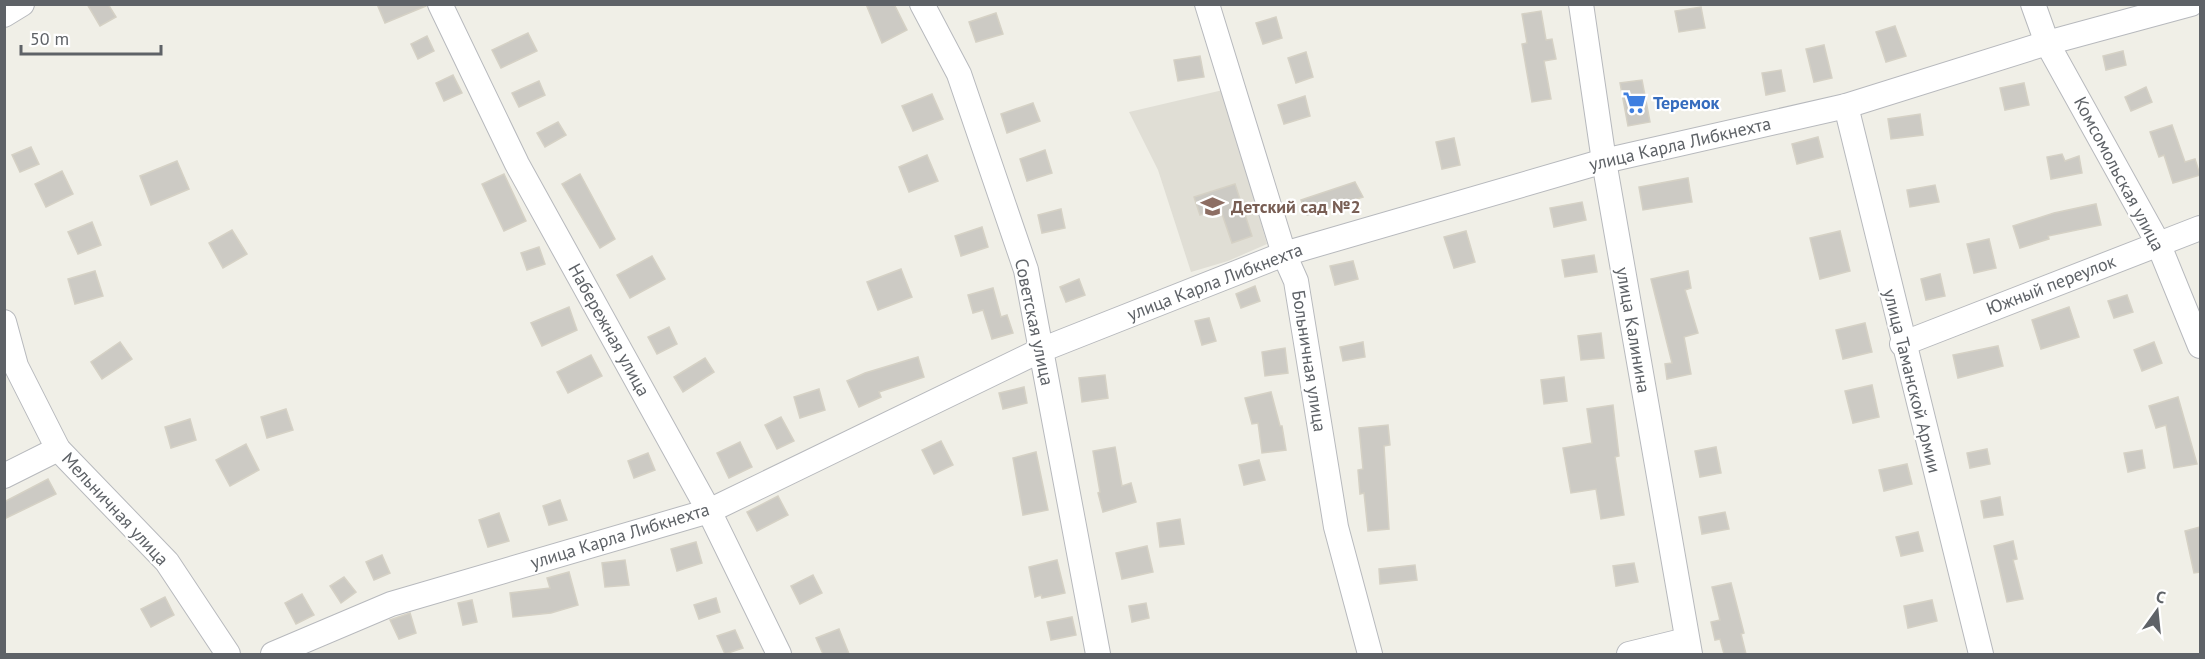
<svg xmlns="http://www.w3.org/2000/svg" width="2205" height="659" font-family="'PT Sans',sans-serif">
  <style>
    .education { fill: #e0ded5 }
    .building { fill: #cccac4; stroke: #d5d1c5; stroke-width: 1.5 }
    .lines { fill: none; stroke-linecap: round; stroke-linejoin: round }
    .minor-casing { stroke: #b7b9bd; stroke-width: 26 }
    .minor { stroke: #fff; stroke-width: 24 }
    .labels { text-anchor: middle; stroke-width: 4.5; stroke-linejoin: round; paint-order: stroke }
    .shop-label { font-size: 18px; font-weight: bold; fill: #366cbe; stroke: #fff; text-anchor: start }
    .street-label { font-size: 18px; fill: #5e6267; stroke: #fff }
    .education-label { font-size: 18px; font-weight: bold; fill: #785e54; stroke: #fff; text-anchor: start }
  </style>
  <rect width="100%" height="100%" fill="#f0efe7"/>
  <polygon class="education" points="1223,90 1267,244 1228,261 1191,272 1158,170 1129,112"/>
  <g class="building">
    <polygon points="87,4 108,4 116,17 100,26"/>
    <polygon points="377,4 426,4 426,6 385,23"/>
    <polygon points="866,4 894,4 907,30 882,43"/>
    <polygon points="1701,7 1705,28 1679,32 1675,11"/>
    <polygon points="1541,11 1546,40 1552,39 1556,59 1544,61 1551,99 1532,102 1522,44 1527,43 1522,14"/>
    <polygon points="996,13 1003,34 976,42 969,22"/>
    <polygon points="1276,17 1282,38 1263,44 1256,23"/>
    <polygon points="1895,26 1906,56 1886,62 1876,32"/>
    <polygon points="528,33 537,51 501,68 492,50"/>
    <polygon points="427,36 434,51 418,59 411,44"/>
    <polygon points="1824,45 1832,78 1814,82 1806,49"/>
    <polygon points="2123,51 2126,65 2106,70 2103,56"/>
    <polygon points="1306,52 1313,77 1296,83 1288,58"/>
    <polygon points="1200,56 1204,77 1178,81 1174,60"/>
    <polygon points="1781,70 1785,91 1766,95 1762,73"/>
    <polygon points="453,75 462,93 444,101 436,83"/>
    <polygon points="1642,80 1650,122 1628,126 1620,83"/>
    <polygon points="539,81 545,95 519,107 512,93"/>
    <polygon points="2024,83 2029,105 2005,110 2000,88"/>
    <polygon points="2146,87 2152,102 2131,111 2125,97"/>
    <polygon points="932,94 943,119 913,131 902,106"/>
    <polygon points="1305,96 1310,116 1284,124 1278,105"/>
    <polygon points="1033,103 1040,121 1007,133 1001,114"/>
    <polygon points="1920,114 1923,135 1891,139 1888,119"/>
    <polygon points="558,122 566,135 545,147 537,133"/>
    <polygon points="2172,125 2185,162 2195,159 2200,175 2173,183 2164,155 2159,157 2150,132"/>
    <polygon points="1818,137 1823,157 1797,164 1792,144"/>
    <polygon points="1454,138 1460,165 1442,169 1436,142"/>
    <polygon points="31,147 39,164 20,172 12,155"/>
    <polygon points="1045,150 1052,173 1027,181 1020,159"/>
    <polygon points="2062,154 2065,161 2079,156 2082,173 2051,179 2047,157"/>
    <polygon points="927,155 938,181 909,192 899,167"/>
    <polygon points="177,161 189,189 151,205 140,176"/>
    <polygon points="62,171 73,194 46,207 35,184"/>
    <polygon points="504,174 526,221 504,231 482,184"/>
    <polygon points="580,174 615,239 600,248 562,184"/>
    <polygon points="1688,178 1692,202 1643,210 1639,187"/>
    <polygon points="1355,182 1363,197 1307,215 1301,200"/>
    <polygon points="1235,184 1252,236 1232,243 1220,208 1200,215 1194,197"/>
    <polygon points="1935,185 1939,202 1910,207 1907,190"/>
    <polygon points="1582,202 1586,220 1554,227 1550,208"/>
    <polygon points="2096,204 2101,225 2048,236 2049,239 2020,248 2013,226 2054,213"/>
    <polygon points="1061,209 1065,228 1042,233 1038,215"/>
    <polygon points="92,222 101,245 78,254 68,232"/>
    <polygon points="982,227 988,247 961,256 955,236"/>
    <polygon points="232,230 247,254 223,268 209,243"/>
    <polygon points="1466,231 1475,262 1454,268 1444,237"/>
    <polygon points="1840,231 1850,271 1820,279 1810,238"/>
    <polygon points="1989,239 1996,268 1974,273 1967,244"/>
    <polygon points="539,247 545,264 527,270 521,253"/>
    <polygon points="1594,255 1597,272 1565,277 1562,260"/>
    <polygon points="652,256 665,279 630,298 617,275"/>
    <polygon points="1353,261 1358,279 1335,285 1330,266"/>
    <polygon points="901,269 912,297 878,310 867,282"/>
    <polygon points="95,271 103,296 75,304 68,279"/>
    <polygon points="1688,271 1691,288 1685,290 1698,333 1684,337 1691,374 1667,379 1665,364 1672,363 1651,279"/>
    <polygon points="1940,274 1945,296 1926,300 1921,279"/>
    <polygon points="1079,279 1085,295 1066,302 1060,287"/>
    <polygon points="1255,286 1260,301 1241,308 1236,294"/>
    <polygon points="993,288 1001,317 1007,315 1013,333 992,339 983,310 973,313 968,295"/>
    <polygon points="2127,295 2133,312 2114,318 2108,301"/>
    <polygon points="569,307 577,330 542,346 531,323"/>
    <polygon points="2069,307 2079,337 2041,349 2032,320"/>
    <polygon points="1209,318 1216,341 1202,345 1195,321"/>
    <polygon points="1865,323 1872,352 1843,359 1836,330"/>
    <polygon points="669,327 677,344 657,354 648,337"/>
    <polygon points="1601,333 1604,358 1581,360 1578,336"/>
    <polygon points="120,342 132,359 102,379 91,362"/>
    <polygon points="1363,342 1365,357 1343,361 1340,347"/>
    <polygon points="2154,342 2162,363 2142,371 2134,350"/>
    <polygon points="1998,346 2003,366 1958,378 1953,355"/>
    <polygon points="1285,348 1288,373 1265,376 1262,352"/>
    <polygon points="591,355 602,376 568,393 557,372"/>
    <polygon points="918,357 924,377 879,392 881,397 859,407 847,381 865,373"/>
    <polygon points="705,358 714,372 683,392 674,377"/>
    <polygon points="1105,375 1108,398 1082,402 1079,378"/>
    <polygon points="1564,377 1567,401 1544,404 1541,380"/>
    <polygon points="1872,385 1879,417 1853,423 1845,391"/>
    <polygon points="1024,387 1027,403 1003,409 999,393"/>
    <polygon points="819,389 825,410 800,418 794,397"/>
    <polygon points="1271,392 1280,426 1282,426 1286,450 1262,453 1258,423 1252,424 1245,398"/>
    <polygon points="2178,397 2197,464 2174,468 2166,425 2156,428 2149,406"/>
    <polygon points="1613,405 1619,456 1615,457 1624,515 1601,519 1596,489 1571,493 1563,448 1592,443 1587,409"/>
    <polygon points="286,409 293,430 267,438 261,417"/>
    <polygon points="781,417 794,441 777,449 765,425"/>
    <polygon points="190,419 196,440 171,448 165,427"/>
    <polygon points="1388,425 1390,445 1384,446 1389,529 1368,531 1364,493 1360,494 1358,470 1363,469 1359,428"/>
    <polygon points="941,441 953,465 934,474 922,450"/>
    <polygon points="740,442 752,467 729,478 717,453"/>
    <polygon points="246,444 259,470 230,486 216,460"/>
    <polygon points="1115,447 1122,486 1131,483 1136,502 1103,512 1098,493 1100,492 1093,451"/>
    <polygon points="1716,447 1721,473 1700,477 1695,451"/>
    <polygon points="1987,449 1990,464 1970,468 1967,453"/>
    <polygon points="2142,450 2145,468 2128,472 2124,453"/>
    <polygon points="1036,452 1048,510 1023,515 1013,458"/>
    <polygon points="648,453 655,470 634,478 628,461"/>
    <polygon points="1259,460 1265,480 1244,485 1239,465"/>
    <polygon points="1907,464 1912,484 1884,491 1879,470"/>
    <polygon points="48,479 56,494 4,519 4,502"/>
    <polygon points="778,496 788,515 757,531 747,512"/>
    <polygon points="2000,497 2003,515 1984,518 1981,501"/>
    <polygon points="560,500 567,520 549,525 543,506"/>
    <polygon points="1725,512 1729,529 1702,534 1699,517"/>
    <polygon points="499,513 509,541 488,547 479,520"/>
    <polygon points="1180,519 1184,544 1160,547 1157,523"/>
    <polygon points="2200,527 2200,572 2194,573 2185,531"/>
    <polygon points="1918,532 1923,551 1901,556 1896,537"/>
    <polygon points="2013,541 2017,559 2013,560 2023,599 2007,602 1994,546"/>
    <polygon points="696,542 702,563 677,571 671,549"/>
    <polygon points="1147,546 1153,572 1122,579 1116,553"/>
    <polygon points="382,555 390,573 374,580 366,562"/>
    <polygon points="625,560 629,585 605,587 602,563"/>
    <polygon points="1057,560 1065,593 1042,598 1041,595 1035,597 1029,567"/>
    <polygon points="1634,563 1638,582 1616,586 1613,566"/>
    <polygon points="1415,565 1417,580 1380,584 1379,569"/>
    <polygon points="569,572 578,605 551,613 513,617 510,593 550,588 547,578"/>
    <polygon points="813,575 822,593 800,604 791,586"/>
    <polygon points="344,577 356,592 341,603 330,586"/>
    <polygon points="1731,583 1744,633 1741,634 1746,654 1724,654 1720,639 1715,640 1711,622 1720,620 1712,587"/>
    <polygon points="302,594 314,615 296,624 285,603"/>
    <polygon points="165,597 174,615 151,627 141,609"/>
    <polygon points="716,598 720,612 699,619 694,605"/>
    <polygon points="472,600 477,622 463,625 458,603"/>
    <polygon points="1932,600 1937,621 1908,628 1904,606"/>
    <polygon points="1146,603 1149,618 1132,622 1129,606"/>
    <polygon points="410,613 416,633 399,639 390,620"/>
    <polygon points="1072,617 1076,635 1051,640 1047,622"/>
    <polygon points="839,629 849,654 823,654 816,638"/>
    <polygon points="735,630 743,648 725,654 717,636"/>
  </g>
  <g class="lines">
    <defs>
      <g id="minor">
        <polyline points="440,4 517,164 709,511 779,654"/>
        <polyline points="922,4 959,74 1026,270 1098,654"/>
        <polyline points="1207,4 1284,254 1296,281 1336,527 1370,654"/>
        <polyline points="1581,4 1604,161 1690,654"/>
        <polyline points="2033,4 2047,43 2158,243 2200,346"/>
        <polyline points="4,15 22,4"/>
        <polyline points="1846,106 1981,654"/>
        <polyline points="4,322 16,366 58,449 167,562 228,654"/>
        <polyline points="1902,344 2200,228"/>
        <polyline points="4,476 58,449"/>
        <polyline points="273,654 391,604 709,511 1041,350 1284,254 1604,161 1846,106 2047,43 2191,4"/>
        <polyline points="1629,654 1686,640"/>
      </g>
    </defs>
    <use href="#minor" class="minor-casing"/>
    <use href="#minor" class="minor"/>
  </g>
  <defs>
    <symbol id="supermarket-bare" viewBox="-9 -9 18 18"><path d="M-6-5.5h2.5l.6 2H6L4.5 2H-2.5L-4.4-4H-6ZM-1.5 3.2a1.3 1.3 0 1 0 .1 0ZM3 3.2a1.3 1.3 0 1 0 .1 0Z" fill="#3f7fe0" stroke="#fff" stroke-width="2.5" paint-order="stroke"/></symbol>
    <symbol id="school-bare" viewBox="-9 -9 18 18"><path d="M0-5L7-2L0 1L-7-2ZM-4 1L0 2.5L4 1V4Q0 6-4 4Z" fill="#8d6e63" stroke="#fff" stroke-width="2.5" paint-order="stroke"/></symbol>
  </defs>
  <g fill-rule="evenodd">
    <use href="#supermarket-bare" x="1618" y="86" width="33" height="33"/>
    <use href="#school-bare" x="1196" y="190" width="33" height="33"/>
  </g>
  <g class="labels">
    <g class="shop-label">
      <text x="1653" y="109">Теремок</text>
    </g>
    <g class="street-label">
      <text transform="translate(1680 144) rotate(-13)" y="6">улица Карла Либкнехта</text>
      <text transform="translate(2119 174) rotate(62)" y="6">Комсомольская улица</text>
      <text transform="translate(1215 282) rotate(-21)" y="6">улица Карла Либкнехта</text>
      <text transform="translate(2051 285) rotate(-21)" y="6">Южный переулок</text>
      <text transform="translate(1034 322) rotate(78)" y="6">Советская улица</text>
      <text transform="translate(609 330) rotate(61)" y="6">Набережная улица</text>
      <text transform="translate(1633 330) rotate(80)" y="6">улица Калинина</text>
      <text transform="translate(1309 361) rotate(81)" y="6">Больничная улица</text>
      <text transform="translate(1912 381) rotate(76)" y="6">улица Таманской Армии</text>
      <text transform="translate(115 509) rotate(47)" y="6">Мельничная улица</text>
      <text transform="translate(620 536) rotate(-17)" y="6">улица Карла Либкнехта</text>
    </g>
    <g class="education-label">
      <text x="1231" y="213">Детский сад №2</text>
    </g>
  </g>
  <rect width="2205" height="659" fill="none" stroke="#5e6267" stroke-width="12"/>
  <g transform="translate(2157 611) rotate(15)" stroke="#ffffff" stroke-width="4.5" paint-order="stroke">
  <path d="M0-4.5L10 22L0 15L-10 22Z" fill="#5e6267"/>
  <text y="-9" font-size="16" font-weight="bold" text-anchor="middle" fill="#5e6267">С</text>
  </g>
  <path d="M21 45v9h140v-9" fill="none" stroke="#5e6267" stroke-width="3"/>
  <text x="30" y="45" font-size="18" fill="#5e6267" stroke="#ffffff" stroke-width="4.5" paint-order="stroke">50 m</text>
</svg>
